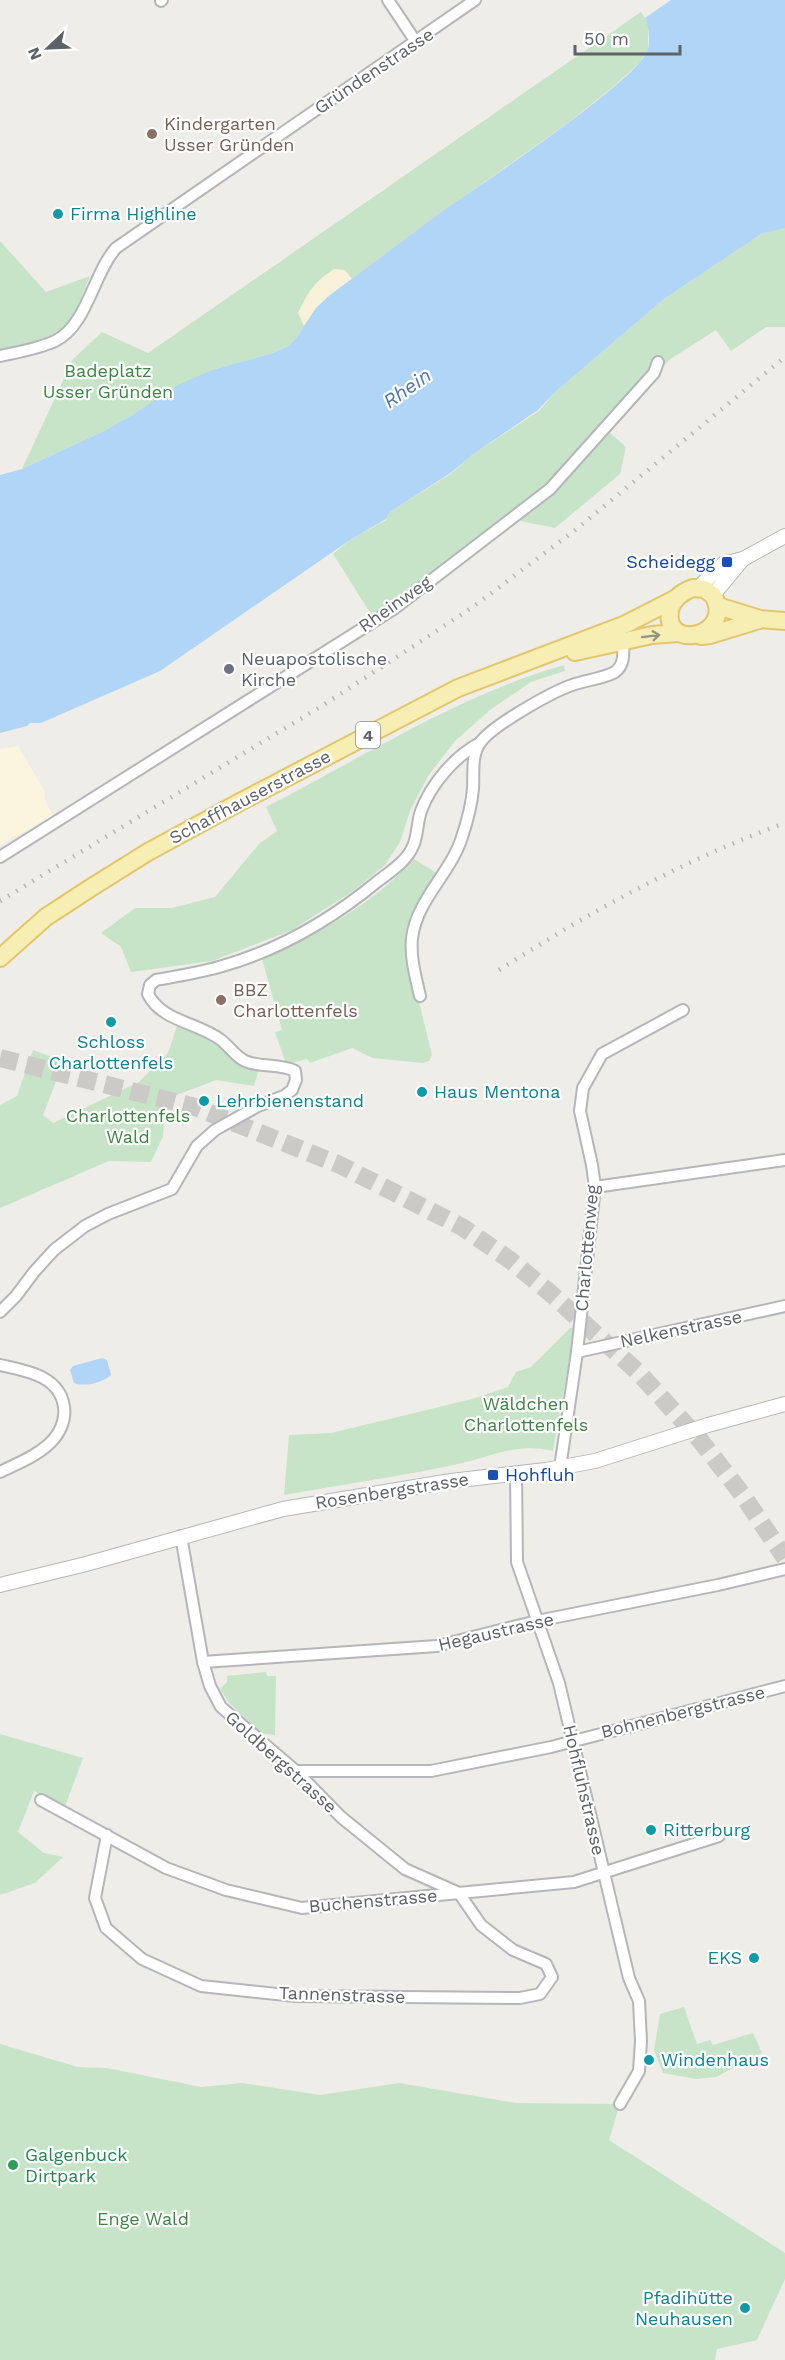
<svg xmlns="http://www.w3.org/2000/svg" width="785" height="2360" font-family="'Work Sans',sans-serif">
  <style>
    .commercial { fill: #fbf5e0 }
    .green { fill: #c7e4c8 }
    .sand { fill: #f7f1da }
    .water { fill: #b0d5f6 }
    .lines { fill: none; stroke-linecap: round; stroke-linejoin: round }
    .trunk-tunnel { stroke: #cbcac7; stroke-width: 18; stroke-dasharray: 18 9; stroke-linecap: butt }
    .minor-casing { stroke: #b4b6ba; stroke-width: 14 }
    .tertiary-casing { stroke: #b4b6ba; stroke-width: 16 }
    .primary-casing { stroke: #e3c66c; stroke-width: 20 }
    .minor { stroke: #fff; stroke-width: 10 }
    .tertiary { stroke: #fff; stroke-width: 14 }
    .primary { stroke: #f7eeb4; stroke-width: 16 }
    .rail { stroke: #b5b5b6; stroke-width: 4.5; stroke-dasharray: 1.5 8; stroke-linecap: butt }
    .oneway { stroke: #949281 }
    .education-dot { fill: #8d6e63; stroke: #fff; stroke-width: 2 }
    .culture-dot { fill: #0f9aa8; stroke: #fff; stroke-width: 2 }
    .transit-dot { fill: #1a4fb4; stroke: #fff; stroke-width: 2 }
    .worship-dot { fill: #6b7280; stroke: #fff; stroke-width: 2 }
    .leisure-dot { fill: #2e9e5b; stroke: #fff; stroke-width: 2 }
    .labels { text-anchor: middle; stroke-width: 4.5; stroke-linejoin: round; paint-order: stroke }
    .shield { fill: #fff; stroke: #8e9094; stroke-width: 1.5 }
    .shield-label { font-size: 16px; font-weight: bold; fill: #5e6166 }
    .street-label { font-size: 18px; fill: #5e6166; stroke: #fff }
    .education-label { font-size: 18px; fill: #785e54; stroke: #fff; text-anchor: start }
    .culture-label { font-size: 18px; fill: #0d838f; stroke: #fff; text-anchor: start }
    .park-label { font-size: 18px; fill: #408345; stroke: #fff }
    .transit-label { font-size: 18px; fill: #164399; stroke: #fff; text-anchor: end }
    .worship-label { font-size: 18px; fill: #5b616d; stroke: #fff; text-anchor: start }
    .leisure-label { font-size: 18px; fill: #27864d; stroke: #fff; text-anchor: start }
    .water-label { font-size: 20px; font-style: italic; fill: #4d76a7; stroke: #fff }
  </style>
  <rect width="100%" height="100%" fill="#efede7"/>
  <polygon class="commercial" points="18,746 45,792 44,798 53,816 0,845 0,749"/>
  <g class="green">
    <polygon points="641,12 648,23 648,50 639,63 613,87 568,123 435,217 330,295 316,308 296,338 289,346 273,353 212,370 106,430 22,469 73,359 102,332 148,353"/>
    <polygon points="785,228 785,327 766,327 731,351 716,330 669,360 554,491 376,622 333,554 350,540 386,520 390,512 452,473 472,455 539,411 554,393 664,299 761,234"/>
    <path d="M 0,241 L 46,292 L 90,276 C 85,288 80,303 73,315 C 58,340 27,344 0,350 Z"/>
    <polygon points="609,432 626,447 620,474 555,528 520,521 554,492"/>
    <path d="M 564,665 L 565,671 L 531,682 L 490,710 L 455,741 L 428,776 L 410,811 L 400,842 L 385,865 L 353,891 L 292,930 L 212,961 L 131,972 L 121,947 L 101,933 L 135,908 L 172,908 L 215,897 L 259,844 L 277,831 L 266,807 C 362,758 460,694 564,665 Z"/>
    <path d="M 414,859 L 438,874 L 407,953 L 432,1055 L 429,1061 L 423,1063 L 373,1058 L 352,1048 L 310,1063 L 307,1059 L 289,1064 L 286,1063 L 275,1032 L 282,1030 L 262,959 C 317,934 373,905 414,859 Z"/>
    <polygon points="177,1026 213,1040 238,1063 259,1069 254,1086 216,1080 166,1099 163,1136 151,1162 109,1161 0,1208 0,1105 17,1096 33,1050 64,1061 43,1115 53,1123 139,1082 168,1053"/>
    <path d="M 570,1328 L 575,1328 L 553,1451 C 516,1443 497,1455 462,1463 C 404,1476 344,1484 284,1495 L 289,1435 L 331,1433 L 472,1399 L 508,1387 L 516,1372 L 531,1367 Z"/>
    <polygon points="266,1672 267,1676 276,1676 275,1735 261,1733 230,1704 220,1689 227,1682 227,1676"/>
    <polygon points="0,1734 83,1758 64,1809 34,1791 18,1832 44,1853 63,1857 35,1883 0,1895"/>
    <polygon points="684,2007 697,2044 710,2040 713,2045 753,2033 762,2053 716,2077 696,2079 663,2073 654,2050 660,2014"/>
    <polygon points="0,2044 78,2067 107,2068 201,2087 242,2083 320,2095 399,2083 516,2103 620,2104 609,2140 785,2253 785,2279 757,2340 717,2349 715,2360 0,2360"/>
  </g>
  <path class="sand" d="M 334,269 L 345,270 L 352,279 L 316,308 L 304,326 L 298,313 C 308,292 314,282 334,269 Z"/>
  <g class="water">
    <path d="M 671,0 L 785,0 L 785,228 L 761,234 L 664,299 L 554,393 L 538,410 L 472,455 L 452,472 L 390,512 L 386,519 L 350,540 L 160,671 L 41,723 L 30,723 L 27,726 L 0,733 L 0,475 L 22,469 L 106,430 L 134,414 L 178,385 L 212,370 L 273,353 L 289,346 L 296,338 L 316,308 L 330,295 C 367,268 403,240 440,213 C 475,188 639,81 648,49 C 650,41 649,25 645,18 Z"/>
    <path d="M 102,1358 L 107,1360 L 111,1375 C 103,1383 84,1387 74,1383 L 70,1370 L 73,1366 Z"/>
  </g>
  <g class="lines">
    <polyline class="trunk-tunnel" points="0,1058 195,1107 340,1165 462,1227 510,1260 549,1292 638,1372 700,1440 742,1494 785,1558"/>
    <defs>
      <g id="minor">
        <polyline points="388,0 416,42"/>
        <polyline points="161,1 162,0"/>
        <path d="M 0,356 C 18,352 38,349 55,341 C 87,326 93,274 116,248 L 475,0"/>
        <polyline points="0,857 395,608 550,489 654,373 658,362"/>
        <path d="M 420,996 C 416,978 410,958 412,938 C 417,899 451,873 462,837 C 467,822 472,803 473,788 C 474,773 471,756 480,743 C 491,726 552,692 572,685 C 586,680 602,679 615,672 C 626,664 623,650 623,638"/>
        <polyline points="595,1187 785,1160"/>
        <path d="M 0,1312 L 16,1296 L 34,1272 L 54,1250 L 85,1226 L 108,1214 L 172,1189 L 197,1146 L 215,1130 L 258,1106 L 284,1096 L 292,1090 L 296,1080 L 295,1071 C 279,1063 261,1068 245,1061 C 236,1057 229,1046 221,1040 C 198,1022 162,1022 148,994 L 150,985 L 156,980 C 177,976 198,973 219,967 C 277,951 332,919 378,881 C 390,872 407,861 413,846 C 418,835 417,822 421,811 C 431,784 455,756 480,743"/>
        <polyline points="577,1352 785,1306"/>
        <path d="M 0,1365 C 27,1371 60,1376 64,1407 C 66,1421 59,1435 49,1444 C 35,1457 16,1464 0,1472"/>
        <polyline points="560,1468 577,1352 595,1187 592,1165 580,1111 583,1088 602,1054 683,1010"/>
        <polyline points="516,1473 517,1562 559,1683 629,1978 639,2001 641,2041 639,2071 620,2104"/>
        <polyline points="203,1662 437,1646 537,1621 718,1585 785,1569"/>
        <polyline points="296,1771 431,1771 551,1747 785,1686"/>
        <polyline points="41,1800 166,1868 226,1890 302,1908 574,1882 719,1836"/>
        <polyline points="107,1835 95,1898 106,1928 142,1959 201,1986 295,1996 520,1998 540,1994 552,1977 546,1964 513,1950 481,1925 459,1893 405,1869 341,1817 296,1771 221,1707 210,1686 203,1662 181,1536"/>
      </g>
      <g id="tertiary">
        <polyline points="698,588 723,564 743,559"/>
        <polyline points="713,595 743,559 785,536"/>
        <polyline points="0,1585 86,1564 283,1509 451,1481 546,1470 595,1461 708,1425 785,1404"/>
      </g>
      <g id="primary">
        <path d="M 693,588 L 704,589 L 713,595 C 736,636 663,653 670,610 C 673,598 682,592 693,588 Z"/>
        <polyline points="718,606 760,619 785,621"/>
        <polyline points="701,636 710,635 759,620"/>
        <polyline points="575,652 652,635 679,633"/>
        <polyline points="0,958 46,917 92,887 148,852 240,802 458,688 626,624 675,599"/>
      </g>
    </defs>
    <use href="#minor" class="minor-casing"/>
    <use href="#tertiary" class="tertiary-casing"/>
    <use href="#primary" class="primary-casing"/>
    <use href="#minor" class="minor"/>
    <use href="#tertiary" class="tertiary"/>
    <use href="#primary" class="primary"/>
    <g class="rail">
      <polyline points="0,901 325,704 470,609 574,531 785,357"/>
      <path d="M 499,970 C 590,912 683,860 785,823"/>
    </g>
  </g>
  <defs><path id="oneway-shaft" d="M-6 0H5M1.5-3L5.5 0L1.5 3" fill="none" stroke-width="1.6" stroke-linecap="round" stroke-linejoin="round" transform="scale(1.5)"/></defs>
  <use class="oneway" href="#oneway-shaft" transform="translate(651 636) rotate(-7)"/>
  <g class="education-dot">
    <circle cx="152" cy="134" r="6"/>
    <circle cx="221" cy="1000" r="6"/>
  </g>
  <g class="culture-dot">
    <circle cx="58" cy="214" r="6"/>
    <circle cx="111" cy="1022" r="6"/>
    <circle cx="422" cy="1092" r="6"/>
    <circle cx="204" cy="1101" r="6"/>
    <circle cx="651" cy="1830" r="6"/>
    <circle cx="754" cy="1958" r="6"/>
    <circle cx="649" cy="2060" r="6"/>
    <circle cx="745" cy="2308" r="6"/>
  </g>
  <g class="transit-dot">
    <rect x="721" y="556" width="12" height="12" rx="3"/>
    <rect x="487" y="1469" width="12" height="12" rx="3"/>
  </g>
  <circle class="worship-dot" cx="229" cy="669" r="6"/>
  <circle class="leisure-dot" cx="13" cy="2165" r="6"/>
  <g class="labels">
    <rect class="shield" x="356" y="722" width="24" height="26" rx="4.5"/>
    <g class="shield-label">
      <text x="368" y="741">4</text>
    </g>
    <g class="street-label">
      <text transform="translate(374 71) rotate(-34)" y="6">Gründenstrasse</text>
      <text transform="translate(395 604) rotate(-35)" y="6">Rheinweg</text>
      <text transform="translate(250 797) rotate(-28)" y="6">Schaffhauserstrasse</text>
      <text transform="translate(587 1248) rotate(-85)" y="6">Charlottenweg</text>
      <text transform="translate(681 1329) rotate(-12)" y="6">Nelkenstrasse</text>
      <text transform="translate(392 1491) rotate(-9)" y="6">Rosenbergstrasse</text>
      <text transform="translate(496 1632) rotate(-13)" y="6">Hegaustrasse</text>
      <text transform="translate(683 1712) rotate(-14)" y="6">Bohnenbergstrasse</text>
      <text transform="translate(281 1762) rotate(42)" y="6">Goldbergstrasse</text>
      <text transform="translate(584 1790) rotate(77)" y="6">Hohfluhstrasse</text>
      <text transform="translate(373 1901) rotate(-5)" y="6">Buchenstrasse</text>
      <text transform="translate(342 1995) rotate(2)" y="6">Tannenstrasse</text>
    </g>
    <g class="education-label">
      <text x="164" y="130">Kindergarten<tspan x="164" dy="21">Usser Gründen</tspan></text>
      <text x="233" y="996">BBZ<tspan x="233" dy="21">Charlottenfels</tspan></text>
    </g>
    <g class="culture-label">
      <text x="70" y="220">Firma Highline</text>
      <text x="111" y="1048" text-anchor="middle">Schloss<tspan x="111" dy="21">Charlottenfels</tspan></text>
      <text x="434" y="1098">Haus Mentona</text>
      <text x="216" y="1107">Lehrbienenstand</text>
      <text x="663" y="1836">Ritterburg</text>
      <text x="742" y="1964" text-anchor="end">EKS</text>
      <text x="661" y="2066">Windenhaus</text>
      <text x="733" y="2304" text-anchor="end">Pfadihütte<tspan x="733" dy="21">Neuhausen</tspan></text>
    </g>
    <g class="park-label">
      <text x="108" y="377">Badeplatz<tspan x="108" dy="21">Usser Gründen</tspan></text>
      <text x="128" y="1122">Charlottenfels<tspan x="128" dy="21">Wald</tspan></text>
      <text x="526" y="1410">Wäldchen<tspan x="526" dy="21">Charlottenfels</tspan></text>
      <text x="143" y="2225">Enge Wald</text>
    </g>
    <g class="transit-label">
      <text x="715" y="568">Scheidegg</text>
      <text x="505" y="1481" text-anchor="start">Hohfluh</text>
    </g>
    <g class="worship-label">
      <text x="241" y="665">Neuapostolische<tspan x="241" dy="21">Kirche</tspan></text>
    </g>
    <g class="leisure-label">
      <text x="25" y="2161">Galgenbuck<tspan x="25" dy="21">Dirtpark</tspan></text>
    </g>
    <g class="water-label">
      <text transform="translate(407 388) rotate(-35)" y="7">Rhein</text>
    </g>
  </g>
  <g transform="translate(48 48) rotate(247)" stroke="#ffffff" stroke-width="4.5" paint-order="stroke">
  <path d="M0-4.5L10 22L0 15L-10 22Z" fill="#5e6166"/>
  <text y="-9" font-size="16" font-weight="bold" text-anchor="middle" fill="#5e6166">N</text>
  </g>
  <path d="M575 45v9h105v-9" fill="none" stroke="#5e6166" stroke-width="3"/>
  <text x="584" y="45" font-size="18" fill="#5e6166" stroke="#ffffff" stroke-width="4.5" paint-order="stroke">50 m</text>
</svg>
